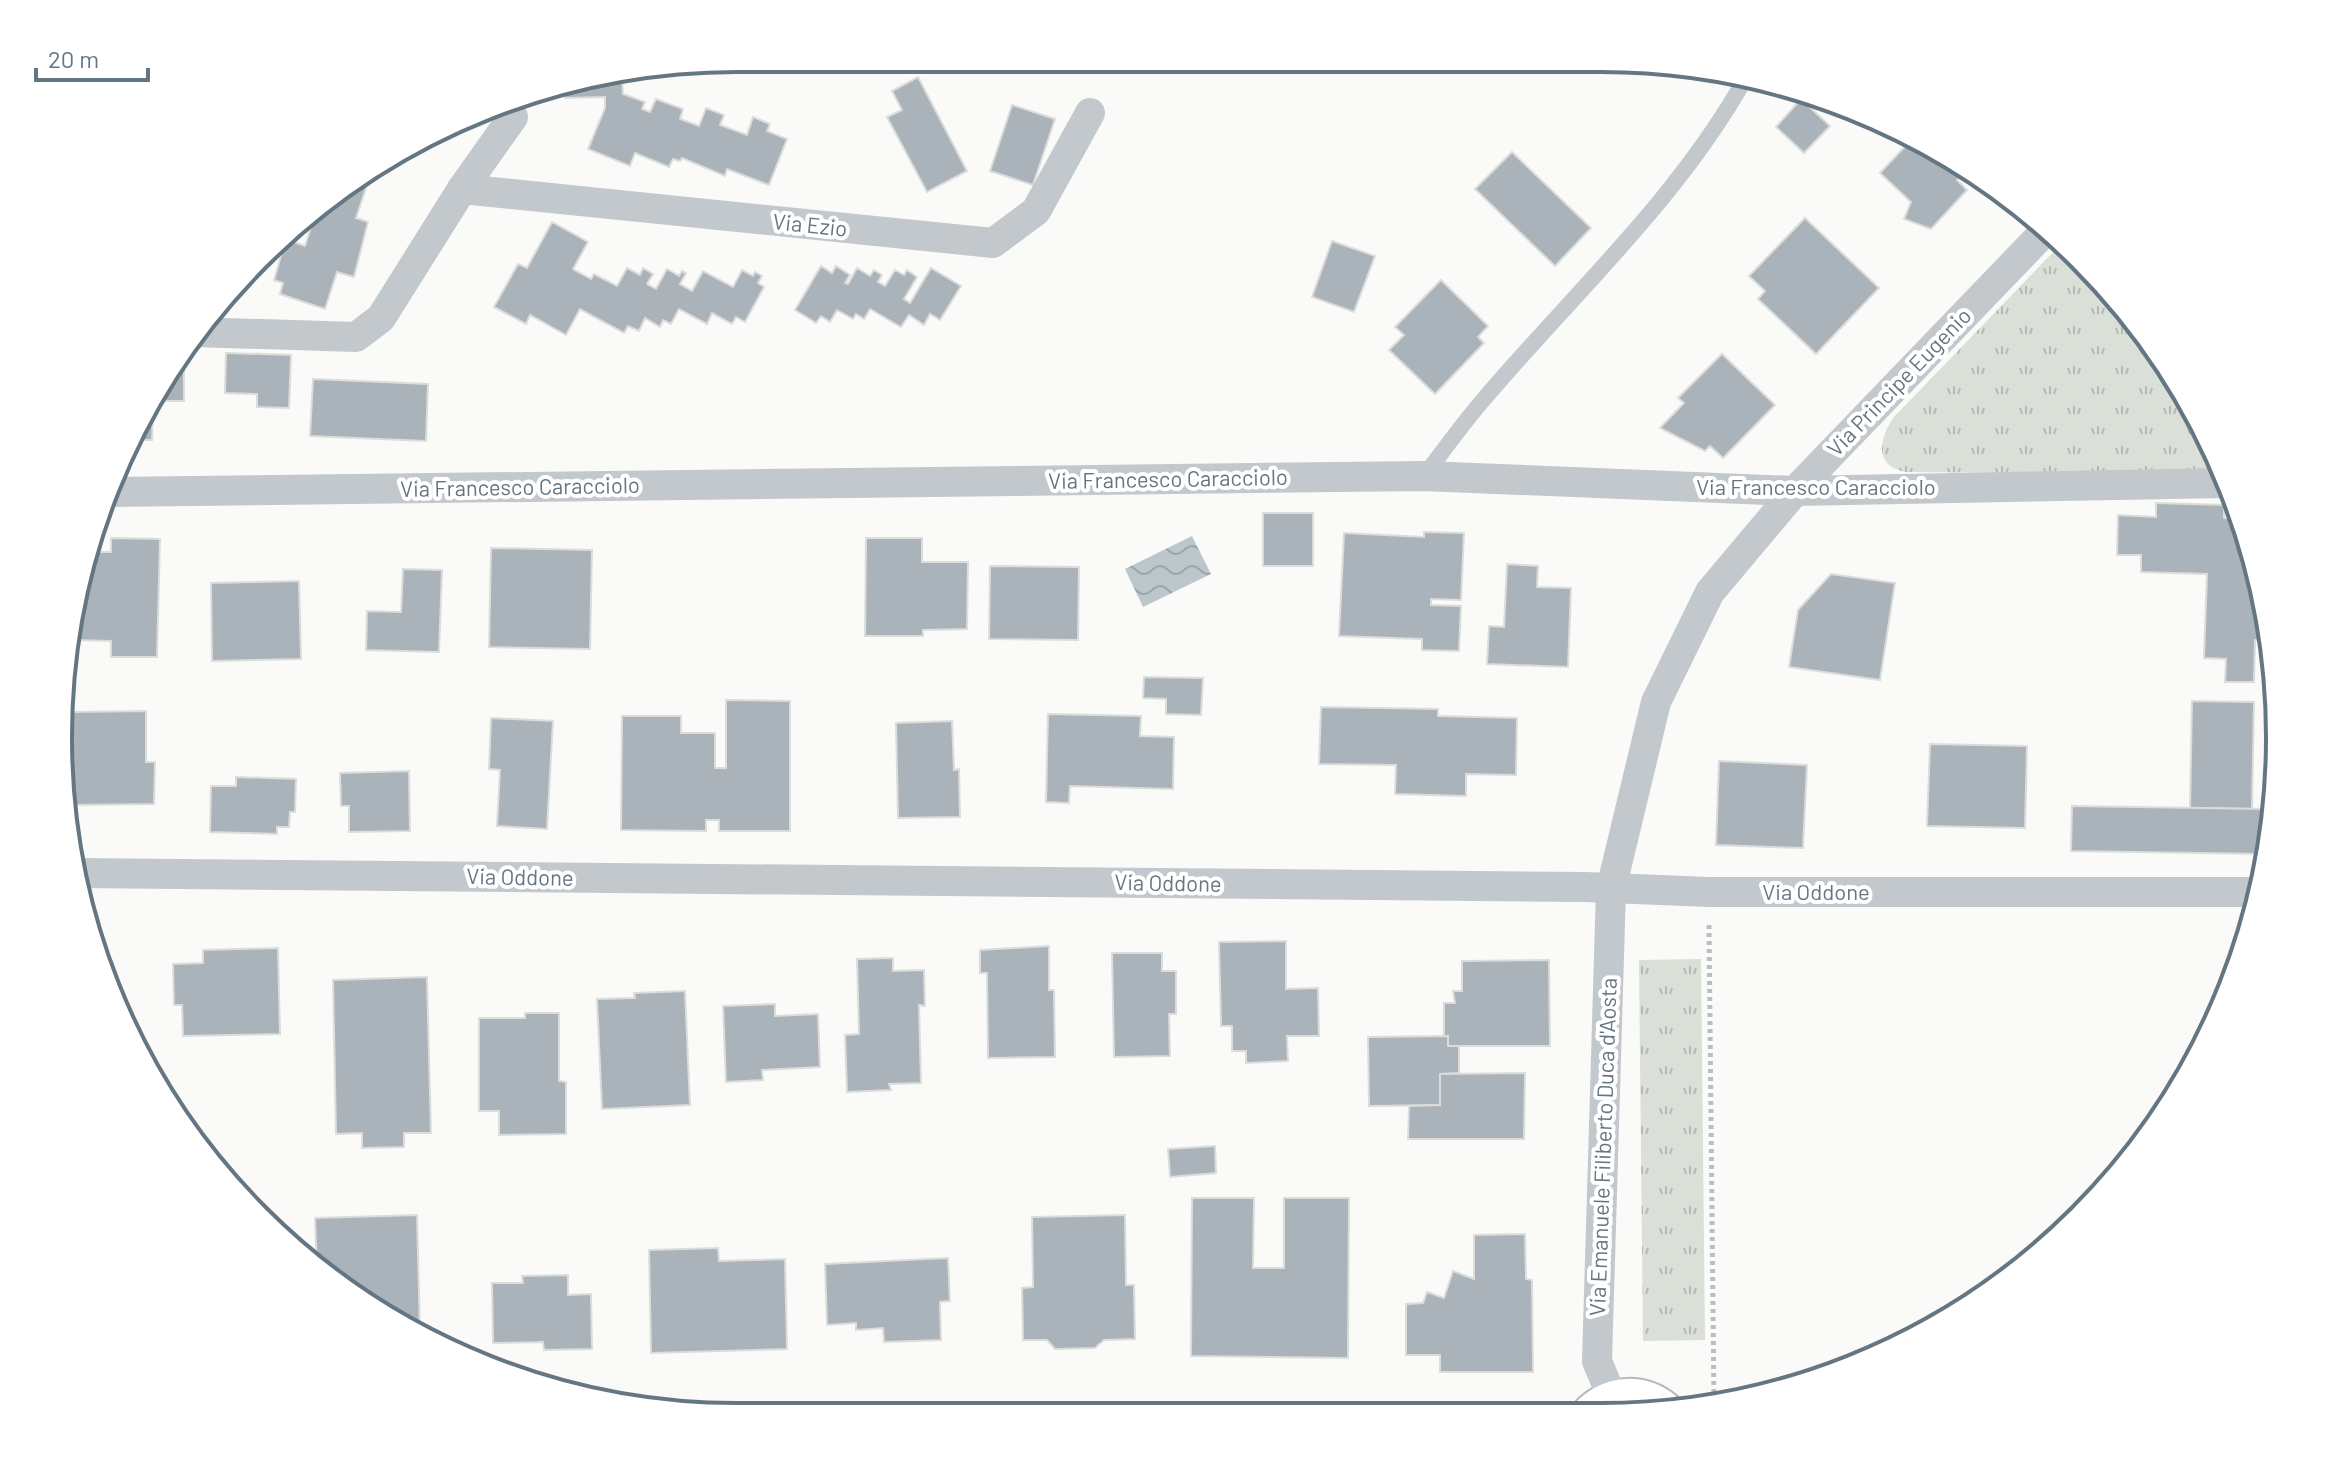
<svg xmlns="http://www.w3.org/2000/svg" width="2338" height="1475" font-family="Barlow,sans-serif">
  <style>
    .grass { fill: url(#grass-tufts) }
    .water { fill: url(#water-waves) }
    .building { fill: #aab3b9; stroke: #dcdcda; stroke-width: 2 }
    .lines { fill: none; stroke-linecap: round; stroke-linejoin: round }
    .secondary-casing { stroke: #b3babf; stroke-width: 48 }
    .path { stroke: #bbbfc2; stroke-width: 5; stroke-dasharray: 4 4; stroke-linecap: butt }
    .lane { stroke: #c3c8cc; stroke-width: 16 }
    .street { stroke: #c3c8cc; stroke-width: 30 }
    .secondary { stroke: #fff; stroke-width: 44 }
    .labels { text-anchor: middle; stroke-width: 8; stroke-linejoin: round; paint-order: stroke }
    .street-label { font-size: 22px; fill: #657683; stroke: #fff }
    .rim { fill: none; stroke: #657683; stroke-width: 4 }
  </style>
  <defs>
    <pattern id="grass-tufts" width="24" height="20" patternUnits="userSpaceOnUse" patternTransform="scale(2)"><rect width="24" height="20" fill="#dadfd7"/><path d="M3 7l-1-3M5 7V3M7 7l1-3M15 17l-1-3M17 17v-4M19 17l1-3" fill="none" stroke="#b4b9b4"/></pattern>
    <pattern id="water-waves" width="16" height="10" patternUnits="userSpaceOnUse" patternTransform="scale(2)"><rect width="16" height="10" fill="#bbc7cb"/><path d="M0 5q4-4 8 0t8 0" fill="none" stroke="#9ca6aa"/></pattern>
  </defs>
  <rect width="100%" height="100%" fill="#fafaf8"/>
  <g class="grass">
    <path d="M 2062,243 L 2112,290 L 2189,398 L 2224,475 L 1907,472 C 1873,467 1879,438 1894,417 Z"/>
    <polygon points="1701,959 1705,1340 1643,1341 1639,960"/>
  </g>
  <polygon class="water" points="1192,536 1211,574 1143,607 1125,569"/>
  <g class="building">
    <polygon points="736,58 736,65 685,67"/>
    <polygon points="633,75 622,78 623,94 645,102 642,109 650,112 656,99 683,109 680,119 699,126 706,108 724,115 720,125 747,135 753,117 770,124 767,131 787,139 769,185 727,169 725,176 682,158 680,161 673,159 669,167 635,153 630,166 588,149 605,108 605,97 565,98 565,86"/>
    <polygon points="918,77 967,171 927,192 887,117 902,110 892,91"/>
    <polygon points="1801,99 1830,126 1804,153 1776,127"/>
    <polygon points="1012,105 1055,119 1033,185 990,171"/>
    <polygon points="1912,139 1966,171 1957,180 1967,190 1931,229 1904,219 1911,202 1880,173"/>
    <polygon points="1512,152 1591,228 1555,266 1475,189"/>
    <polygon points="360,173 370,176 356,218 368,222 354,277 337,272 325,309 280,294 283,283 274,280 285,242 288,240 305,246 315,215"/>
    <polygon points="1805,218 1879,288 1816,354 1758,299 1765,291 1749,276"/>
    <polygon points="552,222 588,242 573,269 591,279 594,274 617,286 627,268 640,275 643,268 653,274 647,284 656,289 667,269 679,276 682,271 686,273 680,284 692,291 703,271 733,287 742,270 753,276 755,272 762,276 758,283 764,287 745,322 736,317 732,324 712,313 707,324 679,309 671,324 663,320 660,327 645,318 639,331 628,326 624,333 580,309 566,335 530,315 526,324 494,307 518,264 527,268"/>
    <polygon points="1332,241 1375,256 1354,312 1312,297"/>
    <polygon points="821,266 832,273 836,266 850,275 845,283 848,284 857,268 870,276 874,270 882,275 878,282 885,286 895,270 904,275 907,270 917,277 904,299 910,303 931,268 961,286 940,320 930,314 924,325 909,315 901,327 870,309 864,319 856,314 853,319 837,310 830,322 821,316 816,323 795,310"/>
    <polygon points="1441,280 1488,326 1478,337 1484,343 1435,394 1389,350 1404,335 1395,327"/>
    <polygon points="226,353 291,355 289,408 257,407 257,394 225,393"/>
    <polygon points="1722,354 1775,405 1723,458 1710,446 1705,451 1660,428 1684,403 1678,398"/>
    <polygon points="174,370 184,370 184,401 157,401"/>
    <polygon points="313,379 428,384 426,441 310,436"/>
    <polygon points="153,410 152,440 136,440"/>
    <polygon points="2156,503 2224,505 2224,518 2244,519 2256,572 2256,587 2259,586 2265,609 2264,641 2255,640 2254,682 2225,682 2226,659 2204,658 2207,574 2141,572 2141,555 2117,555 2118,515 2156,517"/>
    <rect x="1263" y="513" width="50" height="53"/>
    <polygon points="1424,532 1464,533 1461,600 1431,599 1431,605 1461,606 1459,651 1422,650 1422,639 1339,636 1344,533 1424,537"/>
    <polygon points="111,538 160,539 157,657 111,657 111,641 76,640 76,651 72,651 89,552 111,552"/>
    <polygon points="866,538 922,538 922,562 968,562 967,629 923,630 923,636 865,636"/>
    <polygon points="491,548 592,550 590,649 489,647"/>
    <polygon points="1507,564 1538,566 1537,587 1571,588 1568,667 1487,664 1489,626 1504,627"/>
    <polygon points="990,566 1079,567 1078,640 989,639"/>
    <polygon points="403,569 442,570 439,652 366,650 367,611 401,612"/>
    <polygon points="1831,574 1895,583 1880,680 1789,667 1798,610"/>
    <polygon points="299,581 301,659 212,661 211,583"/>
    <polygon points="1144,677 1203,678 1201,715 1166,714 1166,699 1143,698"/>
    <polygon points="726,700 790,701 790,831 719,831 719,820 706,820 706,831 621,830 622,716 681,716 681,733 715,733 715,768 726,768"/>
    <polygon points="2192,701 2254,702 2252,809 2190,808"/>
    <polygon points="1321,707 1438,709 1438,716 1517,718 1516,775 1466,774 1466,796 1395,794 1396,765 1319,764"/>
    <polygon points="146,711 146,762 155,762 154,804 69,805 70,712"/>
    <polygon points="1048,714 1141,716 1140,736 1174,737 1173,789 1070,786 1069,803 1046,802"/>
    <polygon points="491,718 553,721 547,829 497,826 500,770 489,769"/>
    <polygon points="952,721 954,770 959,769 960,817 898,818 896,723"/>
    <polygon points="1930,744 2027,746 2025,828 1927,826"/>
    <polygon points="1719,761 1807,765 1803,848 1716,845"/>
    <polygon points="409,771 410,831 349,832 349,806 341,806 340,773"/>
    <polygon points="236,777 296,779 295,812 290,812 289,827 277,827 277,834 210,832 211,786 236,786"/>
    <polygon points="2072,806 2266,809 2266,854 2071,851"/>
    <polygon points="1286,941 1286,989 1318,988 1319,1036 1287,1036 1288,1061 1246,1063 1246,1051 1232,1051 1232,1026 1221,1026 1219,942"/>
    <polygon points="1049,946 1049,990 1054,990 1055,1057 988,1058 987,973 980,973 980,950"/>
    <polygon points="278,948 280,1034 183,1036 182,1005 174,1005 173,964 203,963 203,950"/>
    <polygon points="1112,953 1162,953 1162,971 1176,971 1176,1014 1169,1014 1170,1056 1114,1057"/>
    <polygon points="893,958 893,971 924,970 925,1006 919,1005 921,1083 889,1084 891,1090 847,1092 845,1035 859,1034 857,959"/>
    <polygon points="1549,960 1550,1046 1448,1046 1448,1036 1444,1037 1444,1003 1455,1003 1453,991 1462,991 1462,961"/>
    <polygon points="427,977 431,1133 404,1133 404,1147 362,1148 362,1133 336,1134 333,980"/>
    <polygon points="685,991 690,1105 602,1109 597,999 635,998 634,993"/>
    <polygon points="775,1004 775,1016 818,1014 820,1067 762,1070 763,1080 726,1082 723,1006"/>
    <polygon points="525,1013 559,1013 559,1081 566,1082 566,1134 499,1135 499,1111 479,1111 479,1018 525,1018"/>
    <polygon points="1448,1036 1448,1046 1459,1046 1459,1073 1440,1074 1440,1105 1369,1106 1368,1037"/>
    <polygon points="1525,1073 1524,1139 1408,1139 1409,1106 1440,1105 1440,1074"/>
    <polygon points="1215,1146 1216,1173 1170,1177 1168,1149"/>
    <polygon points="1192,1198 1254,1198 1253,1268 1284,1268 1284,1198 1349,1198 1348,1358 1191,1356"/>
    <polygon points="417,1215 420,1332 323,1276 317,1269 315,1218"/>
    <polygon points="1125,1215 1126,1285 1134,1285 1135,1339 1104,1340 1095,1348 1055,1349 1047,1340 1023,1340 1022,1288 1033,1287 1032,1217"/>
    <polygon points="1525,1234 1526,1279 1532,1280 1533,1372 1440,1372 1440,1355 1406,1355 1406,1304 1423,1303 1427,1292 1444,1298 1453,1271 1474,1279 1474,1235"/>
    <polygon points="718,1248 719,1261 785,1259 787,1349 651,1353 649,1250"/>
    <polygon points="948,1258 950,1301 940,1302 941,1340 884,1342 883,1328 856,1330 856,1323 827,1325 825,1264"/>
    <polygon points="568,1275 568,1295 591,1294 592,1349 544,1350 543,1342 493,1343 492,1283 523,1283 522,1276"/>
  </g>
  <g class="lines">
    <defs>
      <path id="secondary" d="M 1594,1415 C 1614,1397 1641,1396 1662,1413"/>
    </defs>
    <use href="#secondary" class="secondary-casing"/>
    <polyline class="path" points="1709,925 1714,1404"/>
    <path class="lane" d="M 1424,476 C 1444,450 1463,423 1484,399 C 1573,294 1677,200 1745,79"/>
    <g class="street">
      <polyline points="462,189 993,243 1036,211 1090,113"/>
      <polyline points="194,332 356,337 381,318 462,189 513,117"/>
      <polyline points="108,492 1424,476 1795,491 2228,483"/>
      <polyline points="76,873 1585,887 1709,892 2260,892"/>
      <polyline points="1614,1402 1597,1361 1611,889 1656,702 1710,592 1795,491 2047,229"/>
    </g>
    <use href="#secondary" class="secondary"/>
  </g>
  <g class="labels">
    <g class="street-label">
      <text transform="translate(810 225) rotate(6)" y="8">Via Ezio</text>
      <text transform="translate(1899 382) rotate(-46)" y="8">Via Principe Eugenio</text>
      <text transform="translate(1168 479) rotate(-1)" y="8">Via Francesco Caracciolo</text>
      <text transform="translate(520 487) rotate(-1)" y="8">Via Francesco Caracciolo</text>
      <text x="1816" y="495">Via Francesco Caracciolo</text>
      <text transform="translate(520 877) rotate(1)" y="8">Via Oddone</text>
      <text transform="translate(1168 883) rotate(1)" y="8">Via Oddone</text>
      <text x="1816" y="900">Via Oddone</text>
      <text transform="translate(1603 1147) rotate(-88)" y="8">Via Emanuele Filiberto Duca d'Aosta</text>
    </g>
  </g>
  <path d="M0 0H2338V1475H0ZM737 72H1601A665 665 0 0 1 2266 737V738A665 665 0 0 1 1601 1403H737A665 665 0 0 1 72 738V737A665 665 0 0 1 737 72Z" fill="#fff" fill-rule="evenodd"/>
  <path class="rim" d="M737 72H1601A665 665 0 0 1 2266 737V738A665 665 0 0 1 1601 1403H737A665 665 0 0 1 72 738V737A665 665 0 0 1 737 72Z"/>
  <path d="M36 68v12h112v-12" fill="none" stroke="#657683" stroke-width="4"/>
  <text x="48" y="68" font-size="24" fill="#657683" stroke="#ffffff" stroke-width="6" paint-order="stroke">20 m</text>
</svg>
